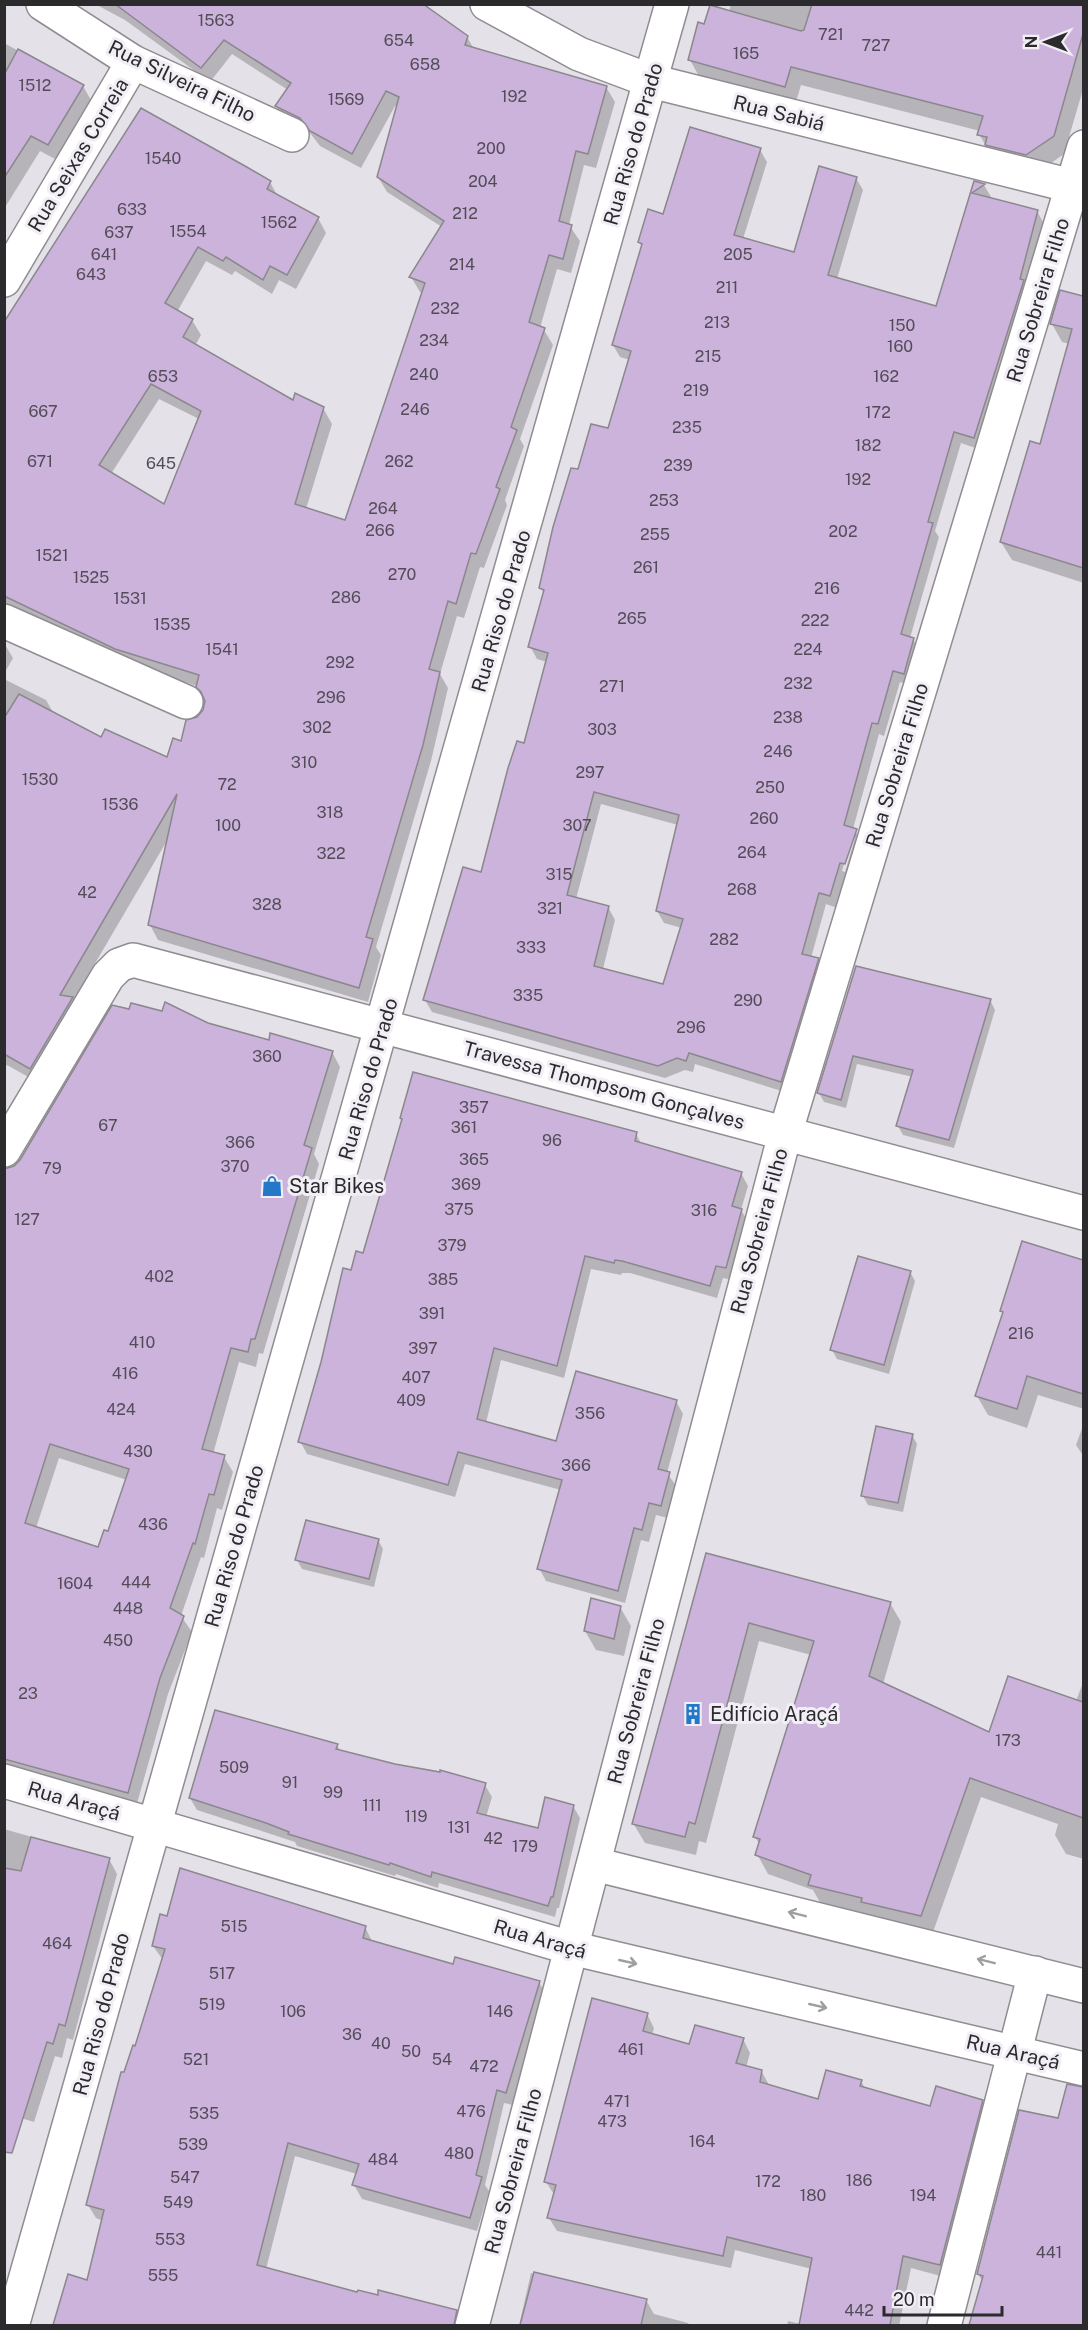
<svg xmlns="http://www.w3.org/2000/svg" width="1088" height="2330" font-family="'Public Sans',sans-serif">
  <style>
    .shadow { fill: #0003; fill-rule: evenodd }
    .building { fill: #cbb3db; stroke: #8b878e; stroke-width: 1.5; fill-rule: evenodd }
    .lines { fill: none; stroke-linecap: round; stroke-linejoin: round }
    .street-casing { stroke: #908c92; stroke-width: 36 }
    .street { stroke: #fff; stroke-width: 33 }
    .oneway { stroke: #a09fa0 }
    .labels { text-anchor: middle; stroke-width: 6; stroke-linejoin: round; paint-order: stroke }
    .number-label { font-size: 16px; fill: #534c58 }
    .street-label { font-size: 20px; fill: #2b2a2c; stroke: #f2eef5 }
    .poi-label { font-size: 20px; fill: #2b2a2c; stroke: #f2eef5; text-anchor: start }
  </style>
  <rect width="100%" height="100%" fill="#e5e1e8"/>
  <g class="shadow">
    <path d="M 95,4 L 424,4 L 467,37 L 474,49 L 606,87 L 615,102 L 596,168 L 584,165 L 569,225 L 580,241 L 571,273 L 557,269 L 540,328 L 544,330 L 553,345 L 520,439 L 524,446 L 505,500 L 507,505 L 484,568 L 480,567 L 464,618 L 457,616 L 440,674 L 448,688 L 431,761 L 376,947 L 381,955 L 368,1002 L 158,940 L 150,925 L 168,839 L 73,1001 L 81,1013 L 39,1083 L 7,1065 L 4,1068 L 4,679 L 46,700 L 54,714 L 101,739 L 168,759 L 204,711 L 206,701 L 197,686 L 125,663 L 4,619 L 4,324 L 270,182 L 278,197 L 318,218 L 326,233 L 296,289 L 279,280 L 272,294 L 235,271 L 232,275 L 206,261 L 177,312 L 192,320 L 201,335 L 195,346 L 294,402 L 323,408 L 332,424 L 306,509 L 346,522 L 423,294 L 420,292 L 411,277 L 442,227 L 387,192 L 378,177 L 398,107 L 395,106 L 361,168 L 320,146 L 310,133 L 285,121 L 276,106 L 288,90 L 232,54 L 210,82 L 125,20 ZM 159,399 L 199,419 L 165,506 L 111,474 Z"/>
    <polygon points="731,4 1084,4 1084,86 1064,154 1037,173 990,153 979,134 980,131 801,85 795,105 700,78 690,60 705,26 729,12"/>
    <polygon points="4,43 83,86 92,102 57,160 40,151 4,209"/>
    <path d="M 760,150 L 767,162 L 743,239 L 795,254 L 856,178 L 863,190 L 837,279 L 937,308 L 975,183 L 984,185 L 991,197 L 988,199 L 1037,211 L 1044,224 L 981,450 L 961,443 L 935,531 L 939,537 L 910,638 L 913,639 L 920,652 L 910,685 L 900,682 L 884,736 L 879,734 L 853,829 L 863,842 L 852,876 L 846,874 L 837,908 L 826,904 L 811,958 L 818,959 L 825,972 L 788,1093 L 695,1064 L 693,1072 L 685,1070 L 665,1078 L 432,1012 L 425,1000 L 482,873 L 525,745 L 547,662 L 537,659 L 530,646 L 544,594 L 541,588 L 579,471 L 609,430 L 630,360 L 620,357 L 613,345 L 642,246 L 640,242 L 664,216 ZM 601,804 L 678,825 L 657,911 L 664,923 L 682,928 L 664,986 L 603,969 L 615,920 L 608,907 L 576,899 ZM 852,838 L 855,838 L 845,872 L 842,871 Z"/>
    <polygon points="1084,294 1084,583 1012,560 1001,542 1041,446 1070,344 1062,342 1052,324"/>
    <polygon points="4,643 13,658 4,674"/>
    <polygon points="857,968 990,1000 995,1010 954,1148 903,1135 898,1126 913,1077 857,1064 846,1108 824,1102 819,1093"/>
    <path d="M 208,1025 L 270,1042 L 332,1052 L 340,1067 L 314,1154 L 319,1164 L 263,1354 L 259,1353 L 256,1367 L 239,1362 L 213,1454 L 224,1457 L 233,1472 L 222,1510 L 217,1508 L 204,1558 L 201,1557 L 181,1616 L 192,1632 L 168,1694 L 136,1807 L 4,1770 L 4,1170 L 14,1167 ZM 59,1458 L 127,1480 L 109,1532 L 99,1549 L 36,1528 Z"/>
    <polygon points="636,1134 642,1145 741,1173 748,1186 741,1210 749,1223 733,1280 723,1278 717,1298 630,1273 622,1273 621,1275 591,1269 564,1378 501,1360 486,1423 557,1443 676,1401 683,1414 667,1473 677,1487 668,1518 656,1515 649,1542 641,1540 625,1603 546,1581 539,1568 561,1490 465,1464 455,1497 307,1454 300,1441 352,1272 364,1254"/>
    <polygon points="1078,1260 1084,1269 1084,1409 1038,1395 1027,1428 988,1415 977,1396 1004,1314 1002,1311"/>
    <polygon points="910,1272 915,1281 889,1374 837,1359 832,1350"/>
    <polygon points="1084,1423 1084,1457 1076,1445"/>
    <polygon points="912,1435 917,1444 903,1512 868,1505 863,1496"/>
    <polygon points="378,1540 383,1549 374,1587 302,1569 297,1560"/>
    <polygon points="707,1555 890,1603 901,1622 883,1684 989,1734 1076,1701 1084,1680 1084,1859 1066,1854 1055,1835 1058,1824 981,1797 932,1935 873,1921 870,1916 821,1904 813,1890 768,1874 757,1854 760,1845 755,1837 811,1655 759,1641 706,1843 699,1841 696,1855 645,1843 633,1823"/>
    <polygon points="620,1607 631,1626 624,1656 596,1650 585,1631"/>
    <polygon points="337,1745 340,1751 485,1785 492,1797 486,1817 539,1830 573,1806 580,1818 559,1908 557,1908 555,1917 439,1883 438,1888 396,1874 395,1876 297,1846 295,1842 197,1810 190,1798"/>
    <polygon points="4,1829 109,1859 117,1874 73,2040 67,2038 62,2058 55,2056 34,2122 4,2113"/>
    <polygon points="168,1917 365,1927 373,1943 454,1966 539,1982 546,1995 513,2105 504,2103 485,2185 489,2191 477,2231 362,2199 354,2185 357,2174 295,2156 266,2269 358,2294 380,2297 444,2320 443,2326 215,2326 222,2301 182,2289 171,2326 54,2326 68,2276 88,2282 103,2221 96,2218 88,2205 125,2074 136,2047 163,1960 153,1946"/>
    <polygon points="647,2014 654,2028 652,2035 690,2046 743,2039 750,2053 746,2068 762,2072 769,2085 819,2101 861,2081 866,2090 931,2108 982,2101 990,2114 948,2278 911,2268 899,2326 787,2326 788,2321 801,2324 812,2269 735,2250 731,2268 557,2231 549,2218 555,2196 546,2182"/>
    <polygon points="1064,2100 1084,2105 1084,2326 971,2326 983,2282 978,2274 1059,2119"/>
    <polygon points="531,2273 646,2300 654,2314 688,2323 690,2326 519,2326"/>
  </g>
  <g class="building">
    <path d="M 115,4 L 423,4 L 468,36 L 465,45 L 607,86 L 588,154 L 576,151 L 559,221 L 572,225 L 563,259 L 549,255 L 529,322 L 545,328 L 511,427 L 517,430 L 496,487 L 500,489 L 476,554 L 471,553 L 456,604 L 448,601 L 429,669 L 440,672 L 423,745 L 366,937 L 373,939 L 359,988 L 148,925 L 177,794 L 60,995 L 73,997 L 30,1069 L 4,1054 L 4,718 L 19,694 L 101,737 L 105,729 L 167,757 L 173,738 L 181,741 L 186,720 L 197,717 L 203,710 L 205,701 L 201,692 L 196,687 L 199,675 L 115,649 L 4,596 L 4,322 L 141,108 L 245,166 L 271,181 L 267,189 L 319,217 L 287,275 L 270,266 L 263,280 L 226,257 L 223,261 L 198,247 L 165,303 L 193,319 L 183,337 L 293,400 L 295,393 L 324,407 L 295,504 L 345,520 L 425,283 L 409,277 L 444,221 L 377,177 L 399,97 L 386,91 L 352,154 L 310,131 L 300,118 L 275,106 L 291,83 L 224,40 L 201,68 ZM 151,384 L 201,411 L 164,504 L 99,465 Z"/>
    <polygon points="812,4 1083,4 1083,34 1054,136 1026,155 985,145 987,137 977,135 983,116 791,67 785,87 688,60 698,22 704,24 710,5 801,31 804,30"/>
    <polygon points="18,49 84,85 48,145 31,136 4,178 4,75"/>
    <path d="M 690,127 L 761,148 L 734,235 L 794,252 L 819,166 L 857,177 L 828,275 L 936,306 L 974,181 L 985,184 L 972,193 L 1038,210 L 1020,279 L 1024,280 L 974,438 L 954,432 L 928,522 L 933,523 L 901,634 L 914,638 L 904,674 L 893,671 L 878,724 L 872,723 L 844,825 L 857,829 L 845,864 L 840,863 L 830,896 L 819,893 L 802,954 L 819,958 L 781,1082 L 689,1053 L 686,1061 L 677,1058 L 658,1066 L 423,1000 L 463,867 L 481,872 L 508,768 L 517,741 L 524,743 L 548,653 L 528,647 L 544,590 L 539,588 L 553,527 L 571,468 L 578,469 L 591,424 L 608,428 L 631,351 L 612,345 L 642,244 L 638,242 L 648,209 L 663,214 ZM 594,792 L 679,815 L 656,911 L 683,919 L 663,984 L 594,966 L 609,906 L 567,895 Z"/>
    <polygon points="1060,290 1083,296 1083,568 1000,542 1030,441 1040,444 1072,329 1050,324"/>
    <polygon points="856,966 991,999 949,1140 896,1126 913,1070 853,1056 841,1100 817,1093"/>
    <path d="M 165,1002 L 208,1023 L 269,1040 L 270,1033 L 333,1051 L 304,1145 L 312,1148 L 255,1339 L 251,1339 L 248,1352 L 231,1348 L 202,1449 L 225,1455 L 214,1495 L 209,1494 L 195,1544 L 193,1543 L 170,1608 L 184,1616 L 160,1678 L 128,1793 L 4,1759 L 4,1169 L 14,1166 L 20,1160 L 112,1005 L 129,1009 L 131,1003 L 162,1011 ZM 50,1444 L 129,1469 L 108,1531 L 104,1530 L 98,1547 L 25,1523 Z"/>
    <polygon points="413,1072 637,1132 635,1141 742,1172 732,1206 742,1209 726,1268 716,1266 710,1286 622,1261 615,1260 614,1263 585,1256 557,1366 494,1348 477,1419 556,1441 576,1371 677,1400 658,1469 670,1472 661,1506 649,1503 642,1530 634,1528 618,1591 537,1569 562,1480 458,1452 448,1485 298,1442 321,1362 343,1268 351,1270 356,1251 363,1253 402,1119 400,1118"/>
    <polygon points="1022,1241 1083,1260 1083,1394 1027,1376 1017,1409 975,1396 1003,1312 1000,1311"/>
    <polygon points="858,1256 911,1271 884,1365 830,1350"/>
    <polygon points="876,1426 913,1434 898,1503 861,1496"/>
    <polygon points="306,1520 379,1539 369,1579 295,1560"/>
    <polygon points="706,1553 891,1602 869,1676 989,1732 1008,1676 1083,1702 1083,1818 970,1778 921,1916 861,1902 862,1898 808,1885 811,1875 755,1855 760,1839 753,1837 814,1641 749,1623 695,1824 689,1822 685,1837 632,1824"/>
    <polygon points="591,1598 621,1606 614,1639 584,1631"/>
    <polygon points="215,1710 338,1744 336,1749 395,1764 440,1772 440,1770 486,1783 477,1813 538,1828 545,1797 574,1805 553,1897 551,1897 548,1906 432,1872 431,1877 390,1863 389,1865 288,1834 289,1832 266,1823 189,1798"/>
    <polygon points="31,1837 110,1858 65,2026 59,2024 53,2044 47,2042 12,2153 4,2152 4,1868 21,1871"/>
    <polygon points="180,1868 366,1926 363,1938 453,1964 455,1957 540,1981 506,2093 497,2090 476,2175 482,2177 470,2218 352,2185 359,2164 288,2143 257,2265 357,2292 358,2290 378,2295 378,2290 457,2310 454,2325 53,2325 68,2274 87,2280 104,2210 86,2205 121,2072 124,2072 133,2045 135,2046 165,1949 152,1946 160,1914 167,1916"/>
    <polygon points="592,1998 648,2013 643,2031 689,2044 695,2025 744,2038 736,2063 762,2070 760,2082 818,2099 826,2070 862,2080 860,2086 930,2106 936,2086 983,2100 940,2265 903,2256 890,2325 799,2325 812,2258 727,2237 723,2256 547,2218 556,2185 544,2182"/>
    <polygon points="1067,2084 1083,2087 1083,2325 969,2325 983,2276 977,2274 1019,2110 1058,2118"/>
    <polygon points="534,2272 647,2299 641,2325 520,2325"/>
  </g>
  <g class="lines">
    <defs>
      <g id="street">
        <polyline points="43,4 133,62 292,135"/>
        <polyline points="487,4 579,54 651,81 1084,189"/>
        <polyline points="4,280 133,62"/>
        <polyline points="4,621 186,702"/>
        <polyline points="4,1150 108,976 119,965 133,960 1084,1213"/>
        <polyline points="4,1781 571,1948 1084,2069"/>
        <polyline points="594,1864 1084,1986"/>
        <polyline points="12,2326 672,4"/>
        <polyline points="472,2326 785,1134 1084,147"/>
        <polyline points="944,2326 1035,1973"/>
      </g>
    </defs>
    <use href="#street" class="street-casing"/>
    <use href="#street" class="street"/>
  </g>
  <defs><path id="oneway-shaft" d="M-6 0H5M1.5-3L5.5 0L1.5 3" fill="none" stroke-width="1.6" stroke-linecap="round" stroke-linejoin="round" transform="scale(1.5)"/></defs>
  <g class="oneway">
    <use href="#oneway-shaft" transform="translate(797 1914) rotate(-166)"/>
    <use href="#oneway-shaft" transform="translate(986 1961) rotate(-166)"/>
    <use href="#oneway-shaft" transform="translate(628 1962) rotate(13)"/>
    <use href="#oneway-shaft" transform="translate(818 2006) rotate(13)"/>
  </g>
  <defs>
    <symbol id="shop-bare" viewBox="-9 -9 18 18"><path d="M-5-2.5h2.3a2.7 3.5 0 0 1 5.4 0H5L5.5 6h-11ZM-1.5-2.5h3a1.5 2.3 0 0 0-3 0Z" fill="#2379c7" stroke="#f2eef5" stroke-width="2.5" paint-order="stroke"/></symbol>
    <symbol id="building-bare" viewBox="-9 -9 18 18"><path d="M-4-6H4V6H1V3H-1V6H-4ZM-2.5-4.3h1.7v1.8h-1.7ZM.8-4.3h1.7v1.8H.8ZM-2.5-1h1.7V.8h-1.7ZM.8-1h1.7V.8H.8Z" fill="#2379c7" stroke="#f2eef5" stroke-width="2.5" paint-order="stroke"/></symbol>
  </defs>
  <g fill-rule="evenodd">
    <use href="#shop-bare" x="257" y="1171" width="30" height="30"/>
    <use href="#building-bare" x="678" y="1699" width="30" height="30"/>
  </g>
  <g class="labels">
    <g class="number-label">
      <text x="216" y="26">1563</text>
      <text x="831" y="40">721</text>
      <text x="399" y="46">654</text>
      <text x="876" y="51">727</text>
      <text x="746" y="59">165</text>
      <text x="425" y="70">658</text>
      <text x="35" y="91">1512</text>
      <text x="514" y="102">192</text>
      <text x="346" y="105">1569</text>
      <text x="491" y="154">200</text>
      <text x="163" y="164">1540</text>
      <text x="483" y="187">204</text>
      <text x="132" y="215">633</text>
      <text x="465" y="219">212</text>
      <text x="279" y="228">1562</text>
      <text x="188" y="237">1554</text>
      <text x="119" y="238">637</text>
      <text x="104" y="260">641</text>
      <text x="738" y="260">205</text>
      <text x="462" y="270">214</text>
      <text x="91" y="280">643</text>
      <text x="727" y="293">211</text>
      <text x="445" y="314">232</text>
      <text x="717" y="328">213</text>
      <text x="902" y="331">150</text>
      <text x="434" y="346">234</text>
      <text x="900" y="352">160</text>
      <text x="708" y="362">215</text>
      <text x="424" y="380">240</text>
      <text x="163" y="382">653</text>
      <text x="886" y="382">162</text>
      <text x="696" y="396">219</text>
      <text x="415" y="415">246</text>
      <text x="43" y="417">667</text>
      <text x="878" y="418">172</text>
      <text x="687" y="433">235</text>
      <text x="868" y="451">182</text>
      <text x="40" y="467">671</text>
      <text x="399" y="467">262</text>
      <text x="161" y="469">645</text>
      <text x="678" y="471">239</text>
      <text x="858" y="485">192</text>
      <text x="664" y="506">253</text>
      <text x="383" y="514">264</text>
      <text x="380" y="536">266</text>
      <text x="843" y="537">202</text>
      <text x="655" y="540">255</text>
      <text x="52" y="561">1521</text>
      <text x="646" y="573">261</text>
      <text x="402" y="580">270</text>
      <text x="91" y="583">1525</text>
      <text x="827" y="594">216</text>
      <text x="346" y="603">286</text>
      <text x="130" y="604">1531</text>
      <text x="632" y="624">265</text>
      <text x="815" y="626">222</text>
      <text x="172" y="630">1535</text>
      <text x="222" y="655">1541</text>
      <text x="808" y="655">224</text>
      <text x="340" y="668">292</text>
      <text x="798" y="689">232</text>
      <text x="612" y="692">271</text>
      <text x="331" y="703">296</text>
      <text x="788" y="723">238</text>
      <text x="317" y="733">302</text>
      <text x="602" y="735">303</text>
      <text x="778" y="757">246</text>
      <text x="304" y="768">310</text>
      <text x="590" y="778">297</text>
      <text x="40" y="785">1530</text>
      <text x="227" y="790">72</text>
      <text x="770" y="793">250</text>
      <text x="120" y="810">1536</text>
      <text x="330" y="818">318</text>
      <text x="764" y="824">260</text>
      <text x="228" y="831">100</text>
      <text x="577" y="831">307</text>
      <text x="752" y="858">264</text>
      <text x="331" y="859">322</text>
      <text x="559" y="880">315</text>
      <text x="742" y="895">268</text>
      <text x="87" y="898">42</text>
      <text x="267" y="910">328</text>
      <text x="550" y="914">321</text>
      <text x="724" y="945">282</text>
      <text x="531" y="953">333</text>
      <text x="528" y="1001">335</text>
      <text x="748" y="1006">290</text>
      <text x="691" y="1033">296</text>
      <text x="267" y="1062">360</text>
      <text x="474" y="1113">357</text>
      <text x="108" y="1131">67</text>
      <text x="464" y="1133">361</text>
      <text x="552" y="1146">96</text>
      <text x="240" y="1148">366</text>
      <text x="474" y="1165">365</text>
      <text x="235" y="1172">370</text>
      <text x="52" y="1174">79</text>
      <text x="466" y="1190">369</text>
      <text x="459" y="1215">375</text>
      <text x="704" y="1216">316</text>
      <text x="27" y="1225">127</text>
      <text x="452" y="1251">379</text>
      <text x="159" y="1282">402</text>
      <text x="443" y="1285">385</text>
      <text x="432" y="1319">391</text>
      <text x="1021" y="1339">216</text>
      <text x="142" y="1348">410</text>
      <text x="423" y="1354">397</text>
      <text x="125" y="1379">416</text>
      <text x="416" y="1383">407</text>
      <text x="411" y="1406">409</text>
      <text x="121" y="1415">424</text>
      <text x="590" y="1419">356</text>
      <text x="138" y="1457">430</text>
      <text x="576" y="1471">366</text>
      <text x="153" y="1530">436</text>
      <text x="136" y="1588">444</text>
      <text x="75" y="1589">1604</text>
      <text x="128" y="1614">448</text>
      <text x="118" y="1646">450</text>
      <text x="28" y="1699">23</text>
      <text x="1008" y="1746">173</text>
      <text x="234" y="1773">509</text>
      <text x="290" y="1788">91</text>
      <text x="333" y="1798">99</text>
      <text x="372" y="1811">111</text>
      <text x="416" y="1822">119</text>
      <text x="459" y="1833">131</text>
      <text x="493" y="1844">42</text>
      <text x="525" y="1852">179</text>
      <text x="234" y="1932">515</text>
      <text x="57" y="1949">464</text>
      <text x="222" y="1979">517</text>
      <text x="212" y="2010">519</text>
      <text x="293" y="2017">106</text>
      <text x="500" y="2017">146</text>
      <text x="352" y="2040">36</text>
      <text x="381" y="2049">40</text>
      <text x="631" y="2055">461</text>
      <text x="411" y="2057">50</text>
      <text x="196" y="2065">521</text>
      <text x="442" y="2065">54</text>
      <text x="484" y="2072">472</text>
      <text x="617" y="2107">471</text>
      <text x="471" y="2117">476</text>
      <text x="204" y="2119">535</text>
      <text x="612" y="2127">473</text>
      <text x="702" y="2147">164</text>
      <text x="193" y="2150">539</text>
      <text x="459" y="2159">480</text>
      <text x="383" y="2165">484</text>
      <text x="185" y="2183">547</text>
      <text x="859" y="2186">186</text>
      <text x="768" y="2187">172</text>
      <text x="813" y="2201">180</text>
      <text x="923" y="2201">194</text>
      <text x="178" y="2208">549</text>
      <text x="170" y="2245">553</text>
      <text x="1049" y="2258">441</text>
      <text x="163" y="2281">555</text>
      <text x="859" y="2316">442</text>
    </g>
    <g class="street-label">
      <text transform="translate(182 81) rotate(26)" y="7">Rua Silveira Filho</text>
      <text transform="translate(779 113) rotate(14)" y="7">Rua Sabiá</text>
      <text transform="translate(633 144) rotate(-74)" y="7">Rua Riso do Prado</text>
      <text transform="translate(78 155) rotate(-59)" y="7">Rua Seixas Correia</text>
      <text transform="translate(1038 300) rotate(-73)" y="7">Rua Sobreira Filho</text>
      <text transform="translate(501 611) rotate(-74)" y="7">Rua Riso do Prado</text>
      <text transform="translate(897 765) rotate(-73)" y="7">Rua Sobreira Filho</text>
      <text transform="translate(368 1079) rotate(-74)" y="7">Rua Riso do Prado</text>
      <text transform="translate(604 1085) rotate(15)" y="7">Travessa Thompsom Gonçalves</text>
      <text transform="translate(759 1231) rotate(-75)" y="7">Rua Sobreira Filho</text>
      <text transform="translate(234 1546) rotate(-74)" y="7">Rua Riso do Prado</text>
      <text transform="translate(636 1701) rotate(-75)" y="7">Rua Sobreira Filho</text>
      <text transform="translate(74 1801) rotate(16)" y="7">Rua Araçá</text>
      <text transform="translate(540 1939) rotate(16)" y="7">Rua Araçá</text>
      <text transform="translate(101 2014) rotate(-75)" y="7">Rua Riso do Prado</text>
      <text transform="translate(1013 2052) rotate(13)" y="7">Rua Araçá</text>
      <text transform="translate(513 2171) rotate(-75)" y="7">Rua Sobreira Filho</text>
    </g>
    <g class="poi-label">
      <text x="289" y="1193">Star Bikes</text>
      <text x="710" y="1721">Edifício Araçá</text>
    </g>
  </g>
  <rect width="1088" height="2330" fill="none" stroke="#2b2a2c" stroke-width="12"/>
  <g transform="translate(1046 42) rotate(270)" stroke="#f2eef5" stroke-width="4.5" paint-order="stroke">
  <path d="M0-4.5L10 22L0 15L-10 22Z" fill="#2b2a2c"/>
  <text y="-9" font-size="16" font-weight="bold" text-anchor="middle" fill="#2b2a2c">N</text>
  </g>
  <path d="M884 2306v9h118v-9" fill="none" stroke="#2b2a2c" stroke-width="3"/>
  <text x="893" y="2306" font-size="18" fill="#2b2a2c" stroke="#f2eef5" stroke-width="4.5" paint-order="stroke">20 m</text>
</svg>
